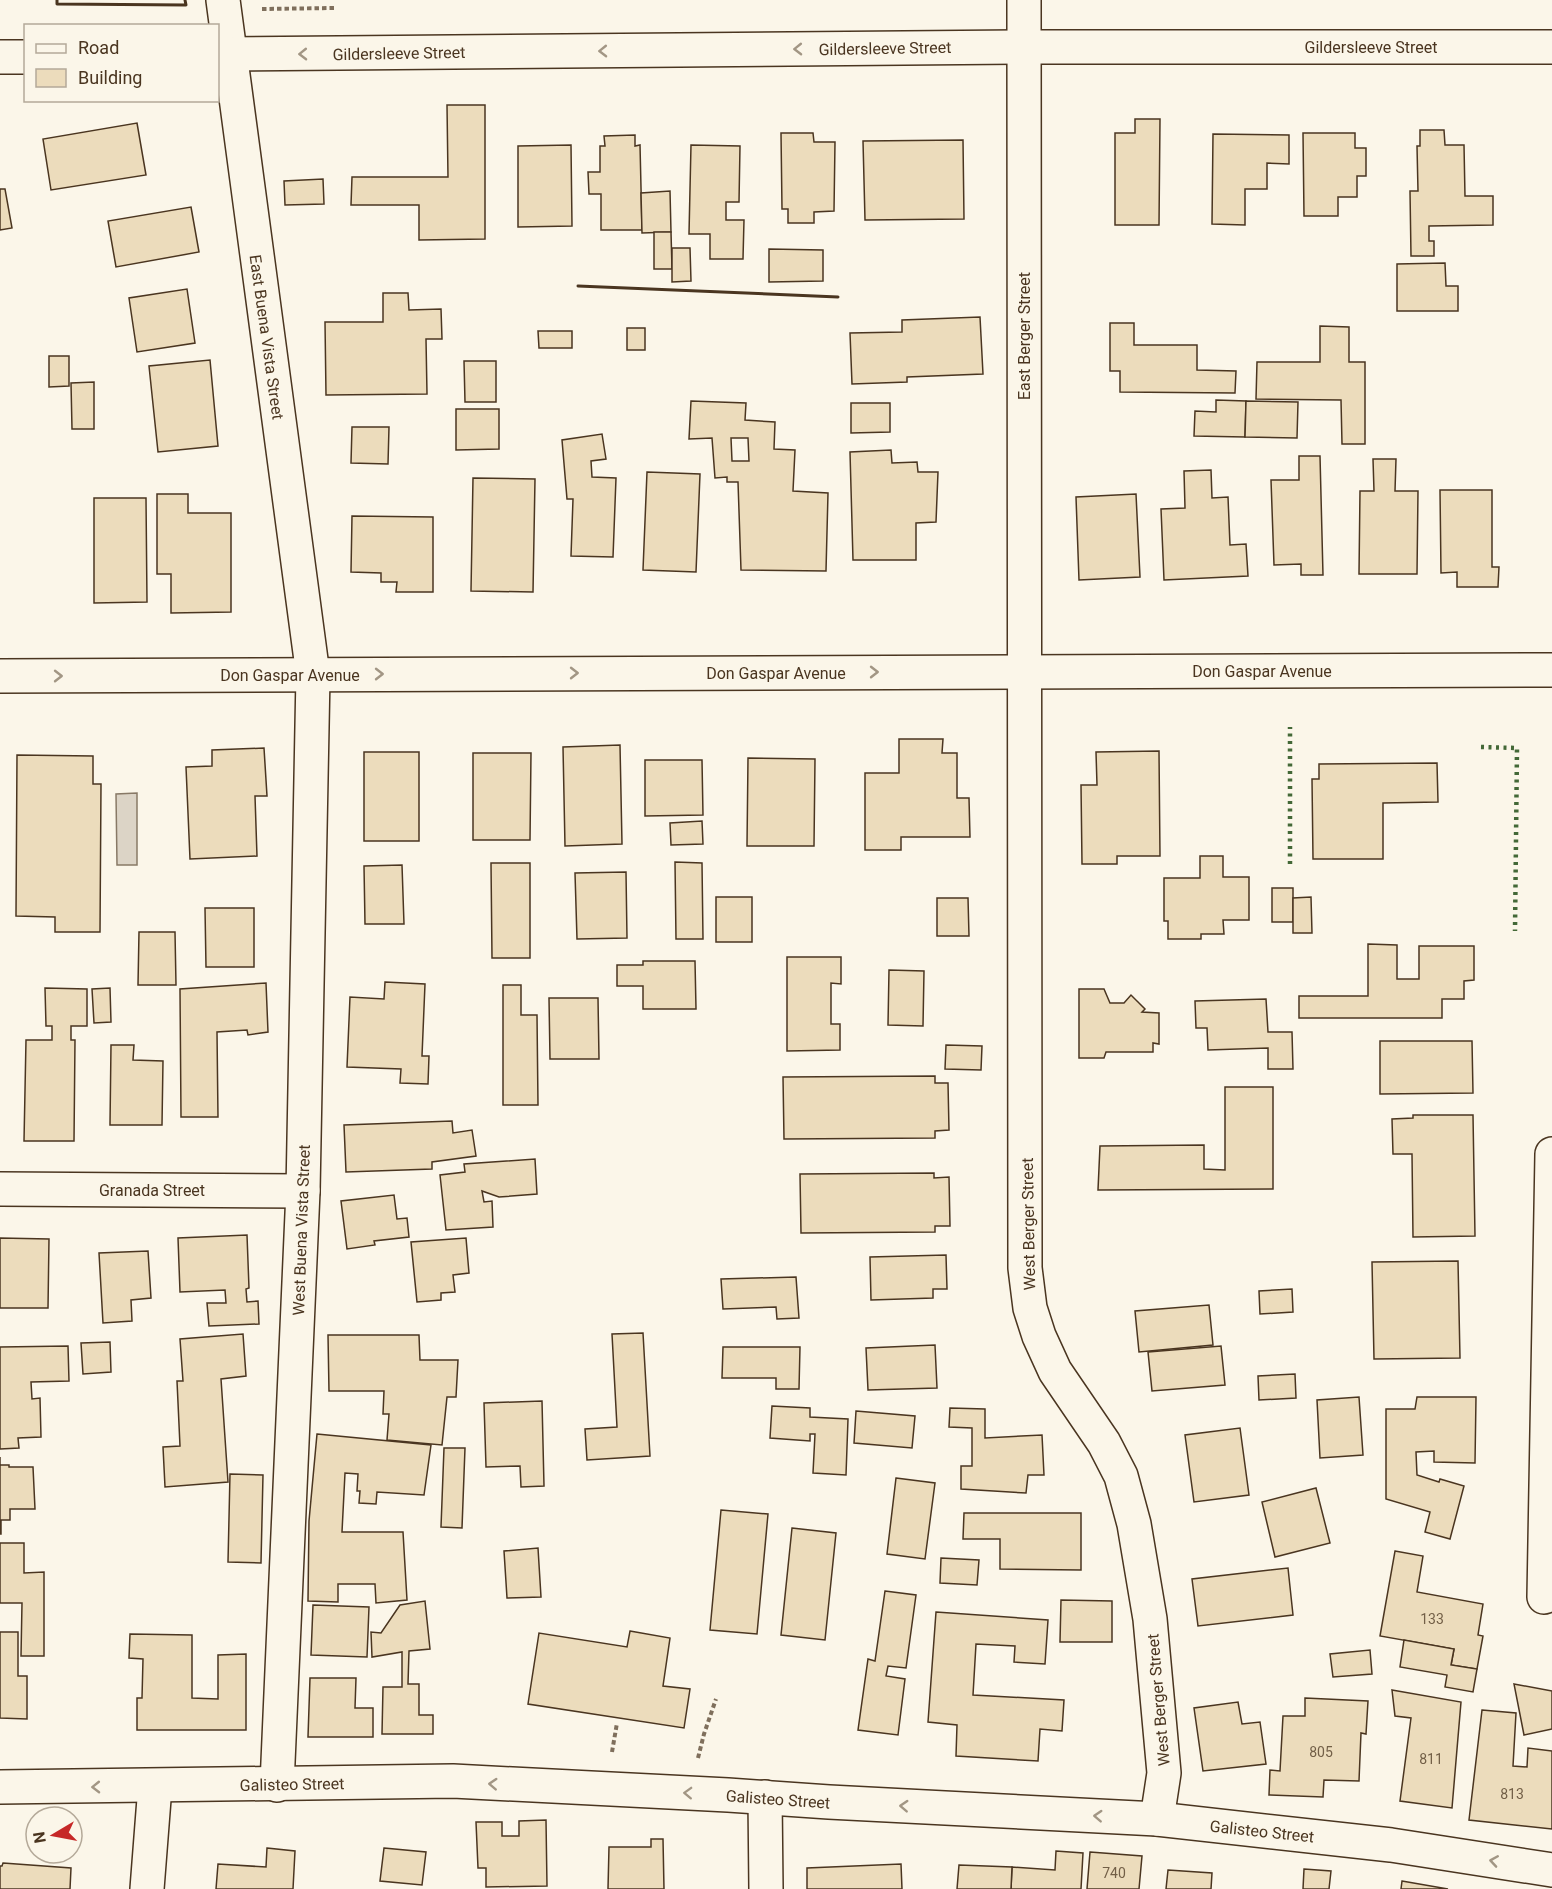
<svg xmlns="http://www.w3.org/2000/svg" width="1552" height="1889" font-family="Roboto,sans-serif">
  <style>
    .water { fill: #dcd4c6; stroke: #887966; stroke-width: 1.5 }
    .building { fill: #ecdcbc; stroke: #4a3520; stroke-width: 1.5; fill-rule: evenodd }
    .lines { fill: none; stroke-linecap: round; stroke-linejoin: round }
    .minor-casing { stroke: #4a3520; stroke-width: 36 }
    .tertiary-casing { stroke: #4a3520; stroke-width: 36 }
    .path { stroke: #7f6f5c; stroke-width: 4; stroke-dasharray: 4.5 3; stroke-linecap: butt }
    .minor { stroke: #fbf6e9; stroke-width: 33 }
    .tertiary { stroke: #fbf6e9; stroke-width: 33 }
    .hedge { stroke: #436837; stroke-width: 4.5; stroke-dasharray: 3 4.5; stroke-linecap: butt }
    .wall { stroke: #4a3520; stroke-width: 3 }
    .oneway { stroke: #a29684 }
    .labels { text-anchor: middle; stroke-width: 4.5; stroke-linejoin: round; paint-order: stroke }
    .number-label { font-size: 14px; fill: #725f47 }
    .street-label { font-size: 16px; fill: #4a3520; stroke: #fbf6e9 }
  </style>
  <rect width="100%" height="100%" fill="#fbf6e9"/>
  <polygon class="water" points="137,793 137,865 117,865 116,794"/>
  <g class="building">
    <polygon points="447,105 485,105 485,239 419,240 419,205 351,205 352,177 448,177"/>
    <polygon points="1135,119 1160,119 1159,225 1115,225 1115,133 1135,133"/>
    <polygon points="137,123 146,175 51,190 43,139"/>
    <polygon points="1420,130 1444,130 1445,145 1464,145 1465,196 1493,196 1493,225 1429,226 1429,241 1434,241 1434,256 1411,256 1410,191 1418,191 1417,146 1420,146"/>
    <polygon points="781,133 813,133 814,142 835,142 834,211 814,212 814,223 788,223 788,209 782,209"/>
    <polygon points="1303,133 1355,133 1355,148 1366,148 1366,176 1357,176 1357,197 1338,197 1338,216 1304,216"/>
    <polygon points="1213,134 1289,135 1289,164 1267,163 1267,189 1245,189 1245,225 1212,224"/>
    <polygon points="635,135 635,146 640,145 642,230 601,230 601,194 589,194 588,172 600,172 600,146 605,146 604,136"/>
    <polygon points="963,140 964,219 865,220 863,141"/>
    <polygon points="571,145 572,226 518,227 518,146"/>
    <polygon points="691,145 740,146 739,202 726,202 726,220 744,220 743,259 710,259 710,234 689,234"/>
    <polygon points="323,179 324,204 285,205 284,181"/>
    <polygon points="0,189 5,189 12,228 0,230"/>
    <polygon points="670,191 671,232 642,233 641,193"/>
    <polygon points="191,207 199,252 116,267 108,221"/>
    <polygon points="654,232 671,232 672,269 654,269"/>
    <polygon points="672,248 690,248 691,281 672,282"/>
    <polygon points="769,249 823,250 823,281 769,282"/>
    <polygon points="1445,263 1446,286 1458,286 1458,311 1397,311 1397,264"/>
    <polygon points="187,289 195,343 137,352 129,298"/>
    <polygon points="383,293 408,293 409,310 441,309 442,339 426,339 427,394 326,395 325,322 383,322"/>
    <polygon points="980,317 983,374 907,377 907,382 852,384 850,333 902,332 902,320"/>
    <polygon points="1110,323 1134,323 1134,345 1197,345 1197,370 1236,371 1235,393 1120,392 1120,371 1110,371"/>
    <polygon points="1320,326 1349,327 1349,362 1365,362 1365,444 1342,444 1341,400 1256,399 1257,362 1320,362"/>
    <rect x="627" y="328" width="18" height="22"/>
    <polygon points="538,331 572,331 572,348 539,348"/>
    <polygon points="49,356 69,356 69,386 49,387"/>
    <polygon points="210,360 218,446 158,452 149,366"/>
    <polygon points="464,361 496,361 496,402 465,402"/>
    <polygon points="94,382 94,429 72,429 71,383"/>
    <polygon points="1216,400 1246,401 1245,437 1194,436 1195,411 1216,412"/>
    <path d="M 691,401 L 746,403 L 745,420 L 775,422 L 774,449 L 795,450 L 793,491 L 828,493 L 826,571 L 741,570 L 738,482 L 727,482 L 727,477 L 715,478 L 712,438 L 689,439 ZM 731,438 L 748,438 L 749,461 L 732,461 Z"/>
    <polygon points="1246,401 1298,402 1297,438 1245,437"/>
    <polygon points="851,403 890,403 890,432 851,433"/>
    <polygon points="456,409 499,409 499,449 456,450"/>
    <polygon points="352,427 389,427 388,464 351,463"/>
    <polygon points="602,434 606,459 591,461 592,477 616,478 613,557 571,556 573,499 567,499 562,440"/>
    <polygon points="891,450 892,463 917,462 918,472 938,472 936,522 916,523 916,560 853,560 850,452"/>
    <polygon points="1299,456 1320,456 1323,575 1301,575 1301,564 1274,565 1271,480 1299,480"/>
    <polygon points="1373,459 1396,459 1395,491 1418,491 1417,574 1359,574 1360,491 1374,491"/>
    <polygon points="1211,470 1212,498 1228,497 1230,545 1246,544 1248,576 1164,580 1161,509 1185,508 1184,471"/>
    <polygon points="647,472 700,474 696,572 643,570"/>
    <polygon points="473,478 535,479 533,592 471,591"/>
    <polygon points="1440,490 1492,490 1492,567 1499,567 1498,587 1457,587 1457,572 1441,573"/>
    <polygon points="157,494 188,494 188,513 231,513 231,612 171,613 171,574 157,574"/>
    <polygon points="1136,494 1140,577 1079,580 1076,497"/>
    <polygon points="94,498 146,498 147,602 94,603"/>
    <polygon points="352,516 433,517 433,592 396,592 397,582 381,582 381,573 351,572"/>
    <polygon points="899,739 943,739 942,753 957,753 957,798 969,798 970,837 901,837 901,850 865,850 865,773 899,773"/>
    <polygon points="620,745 622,844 565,846 563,747"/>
    <polygon points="264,748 267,796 255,796 257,856 190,859 186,767 212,766 212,750"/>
    <polygon points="1159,751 1160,856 1117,856 1117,864 1082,864 1081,785 1097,785 1096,752"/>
    <rect x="364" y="752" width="55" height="89"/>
    <polygon points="473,753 531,753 530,840 473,840"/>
    <polygon points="17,755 93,756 93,784 101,784 100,932 55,932 55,917 16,916"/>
    <polygon points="748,758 815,759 814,846 747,846"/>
    <polygon points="645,760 702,760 703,815 645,816"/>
    <polygon points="1437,763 1438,802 1383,803 1383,859 1313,859 1312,779 1319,779 1319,764"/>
    <polygon points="702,821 703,844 671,845 670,823"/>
    <polygon points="1200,856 1223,856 1223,877 1249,877 1249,920 1223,920 1224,934 1201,934 1201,939 1168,939 1168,921 1164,921 1164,878 1200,878"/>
    <polygon points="675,862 702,863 703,939 676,939"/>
    <polygon points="491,863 530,863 530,958 492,958"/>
    <polygon points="402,865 404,924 365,924 364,866"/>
    <polygon points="626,872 627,938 577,939 575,873"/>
    <rect x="1272" y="888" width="21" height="34"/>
    <rect x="716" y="897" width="36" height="45"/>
    <polygon points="1311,897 1312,933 1293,933 1293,898"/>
    <polygon points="937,898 968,898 969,936 937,936"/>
    <polygon points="205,908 254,908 254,967 206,967"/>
    <polygon points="139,932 175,932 176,985 138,985"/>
    <polygon points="1368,944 1397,945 1397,979 1419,979 1419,946 1474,946 1474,980 1464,981 1464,999 1442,999 1442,1018 1299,1018 1299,996 1368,996"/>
    <polygon points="787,957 841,957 841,984 831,983 831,1024 840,1024 840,1050 787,1051"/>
    <polygon points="643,961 695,961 696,1009 643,1009 643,986 617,986 617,965 643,965"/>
    <polygon points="889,970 924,971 923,1026 888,1025"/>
    <polygon points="385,982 425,984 422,1056 429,1056 428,1084 400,1083 401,1069 347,1067 350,997 384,999"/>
    <polygon points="266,983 268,1032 248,1035 247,1030 217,1032 218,1117 181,1117 180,989"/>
    <polygon points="503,985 521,985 521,1015 537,1015 538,1105 503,1105"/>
    <polygon points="45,988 87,989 87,1026 71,1026 71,1040 75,1040 74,1141 24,1141 26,1040 52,1040 52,1026 46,1026"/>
    <polygon points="110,988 111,1022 94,1023 92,989"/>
    <polygon points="1079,989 1104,989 1110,1003 1124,1003 1131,995 1145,1009 1142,1012 1159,1013 1159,1044 1153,1043 1153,1052 1106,1052 1104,1058 1079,1058"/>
    <polygon points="549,998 598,998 599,1059 550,1059"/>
    <polygon points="1266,999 1268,1032 1292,1032 1293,1069 1268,1069 1268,1048 1208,1050 1207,1028 1196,1028 1195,1001"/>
    <polygon points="1380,1041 1472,1041 1473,1093 1380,1094"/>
    <polygon points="111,1045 134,1045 133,1060 163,1061 162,1125 110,1125"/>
    <polygon points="946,1045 982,1046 981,1070 945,1069"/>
    <polygon points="935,1076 935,1083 948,1083 949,1130 935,1131 935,1138 784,1139 783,1077"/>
    <polygon points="1225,1087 1273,1087 1273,1189 1098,1190 1100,1146 1204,1145 1204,1169 1225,1170"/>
    <polygon points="1413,1115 1473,1115 1475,1236 1413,1237 1412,1154 1393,1154 1392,1119 1413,1118"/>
    <polygon points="452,1121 453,1133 472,1130 476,1156 432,1162 432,1169 346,1172 344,1125"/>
    <polygon points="535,1159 537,1194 499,1197 482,1191 484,1202 492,1201 493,1227 446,1230 440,1175 465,1172 464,1164"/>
    <polygon points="934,1173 934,1178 949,1177 950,1226 935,1226 935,1232 801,1233 800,1174"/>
    <polygon points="394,1195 397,1219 407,1218 409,1237 374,1241 375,1245 347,1249 341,1201"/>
    <polygon points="247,1235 249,1288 246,1289 247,1302 258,1301 259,1324 209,1326 207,1303 226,1303 225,1290 180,1292 178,1238"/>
    <polygon points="0,1238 49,1239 48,1308 0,1308"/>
    <polygon points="466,1238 469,1273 453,1275 455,1292 441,1293 441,1300 417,1302 411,1242"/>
    <polygon points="148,1251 151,1298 131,1300 132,1321 103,1323 99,1253"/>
    <polygon points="946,1255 947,1289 933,1289 933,1298 871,1300 870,1257"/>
    <polygon points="1458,1261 1460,1358 1374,1359 1372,1262"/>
    <polygon points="796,1277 799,1318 777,1319 776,1307 723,1309 721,1279"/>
    <polygon points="1292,1289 1293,1312 1260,1314 1259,1291"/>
    <polygon points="1209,1305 1213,1345 1139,1352 1135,1311"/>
    <polygon points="643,1333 650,1456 587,1460 585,1429 617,1427 612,1334"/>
    <polygon points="243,1334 246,1376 221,1379 228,1482 165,1487 163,1447 180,1446 177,1381 183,1381 180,1339"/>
    <polygon points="328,1335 419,1335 420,1360 458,1360 456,1397 447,1397 442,1445 387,1440 389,1414 383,1414 384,1391 329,1391"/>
    <polygon points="110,1342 111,1372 83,1374 81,1343"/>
    <polygon points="935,1345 937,1388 868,1390 866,1348"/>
    <polygon points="68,1346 69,1381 31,1382 32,1399 40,1398 41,1437 18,1438 19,1448 0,1449 0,1347"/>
    <polygon points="1221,1346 1225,1385 1152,1391 1148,1352"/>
    <polygon points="723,1347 800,1347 799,1389 776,1389 776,1378 722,1378"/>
    <polygon points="1295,1374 1296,1398 1259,1400 1258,1376"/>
    <polygon points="1359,1397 1363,1455 1320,1458 1317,1400"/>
    <polygon points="1417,1397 1476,1397 1475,1463 1434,1462 1434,1451 1416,1452 1417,1475 1439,1482 1440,1479 1464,1486 1450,1539 1425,1532 1430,1512 1386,1499 1386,1409 1415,1409"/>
    <polygon points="542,1401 544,1486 521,1487 520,1466 486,1467 484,1403"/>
    <polygon points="772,1406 810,1408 810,1417 848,1419 846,1475 813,1473 815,1434 810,1434 810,1441 770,1438"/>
    <polygon points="950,1408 985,1409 985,1438 1042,1435 1044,1475 1028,1475 1026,1493 961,1489 961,1466 972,1466 972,1428 949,1427"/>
    <polygon points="856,1411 915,1416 912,1448 854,1443"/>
    <polygon points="1240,1428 1249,1495 1194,1502 1185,1435"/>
    <polygon points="317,1434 431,1445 424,1495 377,1492 376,1504 359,1503 360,1491 357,1491 358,1474 345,1473 342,1532 403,1532 407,1600 376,1603 375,1584 338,1584 338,1602 308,1601 309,1521"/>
    <polygon points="444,1448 465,1448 462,1528 441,1527"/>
    <polygon points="0,1457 0,1465 9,1465 9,1467 33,1467 35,1509 10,1509 10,1520 1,1520 1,1534 0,1534"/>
    <polygon points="230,1474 263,1475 261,1563 228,1562"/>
    <polygon points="896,1478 935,1483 925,1559 887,1554"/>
    <polygon points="1316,1488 1330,1543 1275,1557 1262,1502"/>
    <polygon points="721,1510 768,1514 757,1634 710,1630"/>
    <polygon points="964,1513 1081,1513 1081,1570 1000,1569 1000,1539 963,1539"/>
    <polygon points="792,1528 836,1533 825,1640 781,1635"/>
    <polygon points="0,1543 24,1543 24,1573 44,1572 44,1656 21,1656 22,1603 0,1603"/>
    <polygon points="538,1548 541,1597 507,1598 504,1551"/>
    <polygon points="1395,1551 1423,1556 1417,1592 1483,1604 1478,1635 1483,1636 1477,1669 1451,1665 1454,1649 1380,1636"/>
    <polygon points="941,1558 979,1560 977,1585 940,1583"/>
    <polygon points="1288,1568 1293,1615 1198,1626 1192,1579"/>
    <polygon points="885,1591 916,1595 906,1668 888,1666 886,1676 905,1679 898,1735 858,1730 868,1659 875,1661"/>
    <polygon points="1061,1600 1112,1601 1112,1642 1060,1642"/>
    <polygon points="425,1601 430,1649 409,1651 408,1684 419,1684 419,1715 433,1715 433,1734 382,1734 383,1687 402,1687 402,1652 372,1657 371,1632 381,1633 400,1605"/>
    <polygon points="313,1605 369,1607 367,1657 311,1655"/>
    <polygon points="936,1612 1048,1620 1045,1664 1014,1662 1015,1646 976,1644 973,1695 1064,1700 1062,1731 1040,1729 1038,1761 956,1756 957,1725 928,1722"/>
    <polygon points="630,1631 670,1638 663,1686 690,1689 684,1728 528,1704 539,1633 627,1647"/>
    <polygon points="0,1632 18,1632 18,1676 27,1676 27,1719 0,1718"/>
    <polygon points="130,1634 192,1635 192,1698 218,1699 218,1655 246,1654 246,1730 137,1730 137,1698 142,1698 143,1659 129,1658"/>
    <polygon points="1404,1640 1454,1649 1451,1665 1477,1669 1473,1692 1445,1687 1447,1675 1400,1667"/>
    <polygon points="1370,1650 1372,1674 1333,1677 1330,1654"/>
    <polygon points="310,1678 356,1678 355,1708 373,1708 373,1737 308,1737"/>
    <polygon points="1514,1684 1552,1691 1552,1729 1524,1735"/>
    <polygon points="1392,1690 1461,1702 1452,1808 1400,1801 1411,1718 1395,1716"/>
    <polygon points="1305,1698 1368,1701 1366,1734 1361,1733 1359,1781 1324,1780 1323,1797 1269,1795 1270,1770 1280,1771 1283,1716 1305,1716"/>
    <polygon points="1238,1702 1242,1724 1260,1722 1266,1764 1203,1771 1194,1708"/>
    <polygon points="1482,1710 1516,1713 1513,1766 1527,1767 1528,1748 1552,1751 1552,1829 1469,1820"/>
    <polygon points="546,1820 547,1886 486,1887 486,1868 478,1868 476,1822 502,1822 502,1836 519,1836 519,1821"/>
    <polygon points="651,1839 663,1839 664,1889 608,1889 609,1847 651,1847"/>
    <polygon points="267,1848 295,1851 293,1889 216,1889 218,1864 266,1867"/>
    <polygon points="384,1848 426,1852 422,1885 380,1881"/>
    <polygon points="1056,1851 1083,1853 1081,1889 1011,1889 1012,1867 1055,1870"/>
    <polygon points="1090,1852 1142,1856 1139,1889 1087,1889"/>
    <polygon points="3,1863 71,1868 70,1889 0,1889 0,1866 2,1866"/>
    <polygon points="901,1864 902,1889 807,1889 807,1868"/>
    <polygon points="959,1865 1012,1867 1011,1889 957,1889"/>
    <polygon points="1304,1869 1331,1871 1329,1889 1303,1889"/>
    <polygon points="1168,1870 1212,1873 1211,1889 1166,1889"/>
    <polygon points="1402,1881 1448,1889 1401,1889"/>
  </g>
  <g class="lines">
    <defs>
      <g id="minor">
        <polyline points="223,0 313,675 303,1191 277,1785"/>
        <polyline points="1024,0 1025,1268 1030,1308 1039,1336 1055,1371 1104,1443 1121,1476 1134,1524 1150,1619 1164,1773 1157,1819"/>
        <polyline points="218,54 1025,47 1552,47"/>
        <polyline points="0,57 26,57"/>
        <polyline points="0,1189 303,1191"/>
        <polyline points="1544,1597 1552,1154"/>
        <polyline points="765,1797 766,1889"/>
        <polyline points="147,1889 155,1786"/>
      </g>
      <g id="tertiary">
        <polyline points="0,676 1552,670"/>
        <polyline points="0,1787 453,1781 728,1795 829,1802 1157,1819 1391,1845 1552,1870"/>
      </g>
    </defs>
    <use href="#minor" class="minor-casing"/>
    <use href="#tertiary" class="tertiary-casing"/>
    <g class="path">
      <polyline points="262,9 334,8"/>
      <polyline points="612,1752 617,1723"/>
      <polyline points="698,1758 704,1734 716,1699"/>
    </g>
    <use href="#minor" class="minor"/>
    <use href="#tertiary" class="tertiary"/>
    <g class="hedge">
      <polyline points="1481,747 1517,748 1515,931"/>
      <polyline points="1290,864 1290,727"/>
    </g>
    <g class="wall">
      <polyline points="57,0 57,4 186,5 185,0"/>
      <polyline points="578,286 838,297"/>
    </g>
  </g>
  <defs><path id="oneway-chevron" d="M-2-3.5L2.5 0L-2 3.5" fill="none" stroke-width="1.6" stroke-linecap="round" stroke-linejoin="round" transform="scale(1.5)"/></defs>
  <g class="oneway">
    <use href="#oneway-chevron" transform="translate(798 49) rotate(179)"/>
    <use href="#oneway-chevron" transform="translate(603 51) rotate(179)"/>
    <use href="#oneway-chevron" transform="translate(303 54) rotate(179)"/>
    <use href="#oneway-chevron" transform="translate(874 672)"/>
    <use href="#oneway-chevron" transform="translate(574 673)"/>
    <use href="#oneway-chevron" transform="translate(379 674)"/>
    <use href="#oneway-chevron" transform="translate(58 676)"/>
    <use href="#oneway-chevron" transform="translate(493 1784) rotate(-177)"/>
    <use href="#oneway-chevron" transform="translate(96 1787) rotate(179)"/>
    <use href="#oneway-chevron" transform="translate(688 1793) rotate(-178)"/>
    <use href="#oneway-chevron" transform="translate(904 1806) rotate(-177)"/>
    <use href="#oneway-chevron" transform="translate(1098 1816) rotate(-177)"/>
    <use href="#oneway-chevron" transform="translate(1494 1861) rotate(-171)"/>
  </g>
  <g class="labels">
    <g class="number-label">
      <text x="1432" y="1624">133</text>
      <text x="1321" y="1757">805</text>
      <text x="1431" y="1764">811</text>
      <text x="1512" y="1799">813</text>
      <text x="1114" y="1878">740</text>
    </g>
    <g class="street-label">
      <text x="1371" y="53">Gildersleeve Street</text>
      <text transform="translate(885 48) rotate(-1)" y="6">Gildersleeve Street</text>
      <text transform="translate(399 53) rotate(-1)" y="6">Gildersleeve Street</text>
      <text transform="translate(1024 336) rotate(-90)" y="6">East Berger Street</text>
      <text transform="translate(267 337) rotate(82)" y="6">East Buena Vista Street</text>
      <text x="1262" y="677">Don Gaspar Avenue</text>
      <text x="776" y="679">Don Gaspar Avenue</text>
      <text x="290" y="681">Don Gaspar Avenue</text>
      <text x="152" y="1196">Granada Street</text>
      <text transform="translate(1028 1224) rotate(-91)" y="6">West Berger Street</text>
      <text transform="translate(301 1230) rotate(-88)" y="6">West Buena Vista Street</text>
      <text transform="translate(1158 1700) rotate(-95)" y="6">West Berger Street</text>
      <text transform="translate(292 1784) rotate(-1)" y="6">Galisteo Street</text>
      <text transform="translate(778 1799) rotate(4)" y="6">Galisteo Street</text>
      <text transform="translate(1262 1831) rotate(6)" y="6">Galisteo Street</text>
    </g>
  </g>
  <rect x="24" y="24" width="195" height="78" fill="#fbf6e9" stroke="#b4a999" stroke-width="1.5"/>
  <rect x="36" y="44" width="30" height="9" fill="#fbf6e9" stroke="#b4a999" stroke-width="1.5"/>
  <text x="78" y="54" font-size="18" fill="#4a3520">Road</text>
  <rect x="36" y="69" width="30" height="18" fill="#ecdcbc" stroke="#b4a999" stroke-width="1.5"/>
  <text x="78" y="84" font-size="18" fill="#4a3520">Building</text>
  <g transform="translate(54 1835) rotate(260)"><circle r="28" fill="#fbf6e9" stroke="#b4a999" stroke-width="1.5"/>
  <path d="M0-4.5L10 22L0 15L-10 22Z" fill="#c62828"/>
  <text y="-9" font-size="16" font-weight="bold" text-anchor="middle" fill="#4a3520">N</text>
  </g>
</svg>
